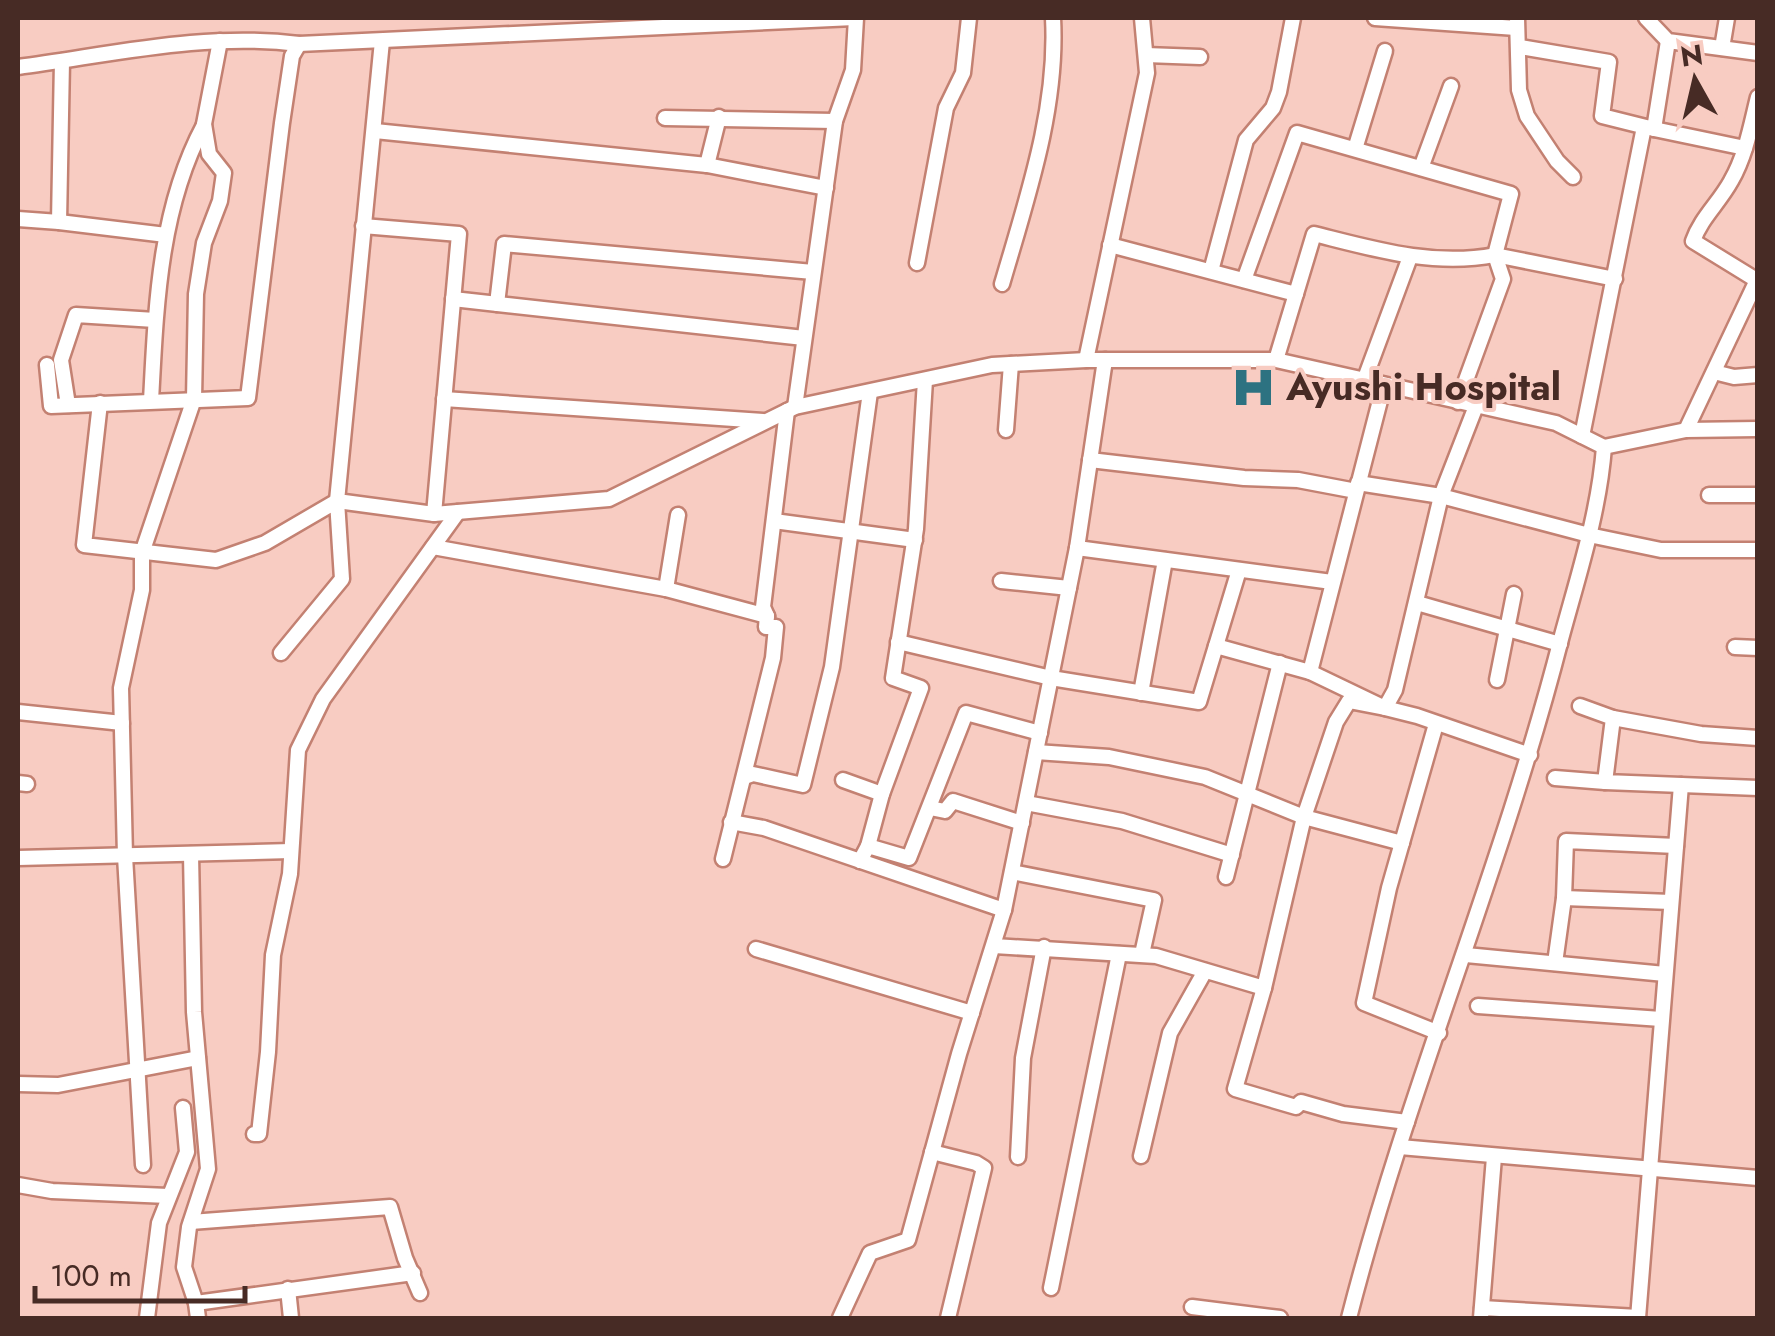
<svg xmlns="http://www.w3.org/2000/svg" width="1775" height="1336" font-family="Jost,sans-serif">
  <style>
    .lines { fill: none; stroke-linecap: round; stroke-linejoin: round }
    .minor-casing { stroke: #c38172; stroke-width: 19 }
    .minor { stroke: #fff; stroke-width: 14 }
    .labels { text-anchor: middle; stroke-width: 8; stroke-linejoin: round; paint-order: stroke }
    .poi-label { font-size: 38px; font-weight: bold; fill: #472b25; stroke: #f8ccc2; text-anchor: start }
  </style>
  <rect width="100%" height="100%" fill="#f8ccc2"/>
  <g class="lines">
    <defs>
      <g id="minor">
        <polyline points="1375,18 1516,28"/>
        <polyline points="1517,18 1519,90 1527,116 1557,161 1573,177"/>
        <polyline points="1646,18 1668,41 1758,53"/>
        <path d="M 382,41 L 337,501 L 434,514 L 609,499 L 795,407 L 992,365 L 1086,360 L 1276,360 L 1556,423 L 1604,447 C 1599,513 1578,576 1561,639 C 1502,869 1408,1088 1349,1318"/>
        <polyline points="1520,47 1609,62 1602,116 1654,129 1668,41"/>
        <polyline points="1722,48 1727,18"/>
        <polyline points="1146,55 1200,57"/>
        <path d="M 18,67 C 110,55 205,32 299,44 L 854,18"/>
        <path d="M 1758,97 C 1751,125 1746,155 1731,181 C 1719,203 1701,218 1693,241 L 1758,281"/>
        <polyline points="665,118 835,121"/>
        <polyline points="1654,129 1745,148"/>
        <polyline points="375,131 707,165 826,188"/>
        <polyline points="1355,149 1385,51"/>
        <polyline points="707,165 719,117"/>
        <polyline points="1421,168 1451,86"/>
        <polyline points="18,219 59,222 62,61"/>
        <polyline points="59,222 166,235"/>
        <polyline points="363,226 459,234 434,514"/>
        <polyline points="1110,245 1296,294"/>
        <polyline points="917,263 946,108 963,73 969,18"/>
        <polyline points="1211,271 1246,140 1273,108 1279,92 1293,18"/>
        <polyline points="1244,280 1297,133 1511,194 1495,255 1503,279 1458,402"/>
        <path d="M 1002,284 C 1027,198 1058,108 1053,18"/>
        <polyline points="453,299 804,338"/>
        <polyline points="497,304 504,244 813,272"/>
        <polyline points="1086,360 1147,73 1142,18"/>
        <path d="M 1276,360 L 1314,234 C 1374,249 1433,267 1495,255 L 1615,279"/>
        <polyline points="47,365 51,406 248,398 282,123 292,56 299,44"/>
        <polyline points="1714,372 1734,377 1758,375"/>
        <polyline points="1364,381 1410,257"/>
        <polyline points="444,399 763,421"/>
        <path d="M 151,401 C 156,307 159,209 204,125"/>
        <polyline points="100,403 84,545 216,560 265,543 337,501 342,579 281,653"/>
        <polyline points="68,405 61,360 76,315 155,320"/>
        <polyline points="795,407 835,121 853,70 856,18"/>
        <polyline points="1006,430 1011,364"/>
        <polyline points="1686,430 1758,429"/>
        <polyline points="1582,436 1644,127"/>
        <polyline points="1604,447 1686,430 1758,278"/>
        <polyline points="1090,460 1244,478 1298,480 1356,491"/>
        <polyline points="1358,483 1441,496 1589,535 1661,550 1758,550"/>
        <polyline points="1709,495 1758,495"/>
        <polyline points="774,521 915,540"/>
        <polyline points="433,547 666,589 767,616 763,607 787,411"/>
        <polyline points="1077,548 1332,582"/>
        <polyline points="1001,581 1069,588"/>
        <polyline points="666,589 678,515"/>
        <polyline points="1417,603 1560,644"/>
        <polyline points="898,642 1051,678 1199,702 1239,570"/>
        <polyline points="1216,646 1310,672 1385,708 1417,716 1530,755"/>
        <polyline points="1735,647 1758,648"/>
        <polyline points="1310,672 1384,385"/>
        <polyline points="1497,680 1514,594"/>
        <polyline points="1141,693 1165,560"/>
        <polyline points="1580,706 1613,718 1605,782 1758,788"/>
        <polyline points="18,712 122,723"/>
        <polyline points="1613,718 1701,734 1758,738"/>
        <polyline points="1436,724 1389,888 1364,1003 1439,1033"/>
        <polyline points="1036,752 1109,757 1205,777 1304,817 1402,843"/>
        <polyline points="744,777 753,774 803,785 832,667 870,392"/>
        <polyline points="1555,778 1605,782"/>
        <polyline points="843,780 882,794"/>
        <polyline points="18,783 27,784"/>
        <polyline points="1026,803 1122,821 1232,855"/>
        <polyline points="930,808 945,811 953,801 1022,823"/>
        <polyline points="731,822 764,828 1004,910"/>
        <polyline points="868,846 909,858 966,713 1040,733"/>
        <polyline points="191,854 194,1012 208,1169 189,1227 184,1267 196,1303 198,1318"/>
        <polyline points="18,858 291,851"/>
        <polyline points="723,859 773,658 776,627 766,627 767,616"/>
        <polyline points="860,861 868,846 882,794 921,688 893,678 916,529 925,380"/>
        <polyline points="1012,872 1154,900 1142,954"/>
        <polyline points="1226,877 1280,663"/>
        <polyline points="1564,898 1671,902"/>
        <polyline points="994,946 1156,956 1264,988"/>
        <polyline points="756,949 972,1013"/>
        <polyline points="1466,955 1665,974"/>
        <polyline points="1555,963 1564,898 1566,841 1676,846"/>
        <polyline points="1478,1006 1661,1019"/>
        <polyline points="18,1084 58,1085 198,1058"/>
        <polyline points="1407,1122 1343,1114 1301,1102 1296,1107 1235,1089 1264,988 1304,817 1336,722 1349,701 1385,708 1395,690 1441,496 1476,406"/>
        <polyline points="254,1134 259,1134 268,1052 273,955 290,874 298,750 323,699 458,512"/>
        <polyline points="1400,1147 1758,1178"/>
        <polyline points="932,1152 976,1163 984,1168 948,1318"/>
        <polyline points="1141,1156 1170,1033 1205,971"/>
        <polyline points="1018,1157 1023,1058 1044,947"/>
        <polyline points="143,1165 125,856 121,688 142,590 142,553 194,399 196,294 204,243 220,201 224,173 209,154 204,124 220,41"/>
        <polyline points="18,1185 52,1191 168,1196"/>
        <polyline points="191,1222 390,1207 405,1258 420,1293"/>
        <polyline points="1051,1288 1119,954"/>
        <polyline points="288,1289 291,1318"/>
        <polyline points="196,1303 413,1273"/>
        <polyline points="1192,1307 1280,1318"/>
        <polyline points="1482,1308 1638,1317"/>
        <polyline points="147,1318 159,1223 187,1152 183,1108"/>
        <polyline points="840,1318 870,1253 908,1240 959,1054 1004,910 1077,548 1105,360"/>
        <polyline points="1481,1318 1494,1157"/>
        <polyline points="1638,1318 1681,785"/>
      </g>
    </defs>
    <use href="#minor" class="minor-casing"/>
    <use href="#minor" class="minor"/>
  </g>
  <defs>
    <symbol id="hospital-bare" viewBox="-9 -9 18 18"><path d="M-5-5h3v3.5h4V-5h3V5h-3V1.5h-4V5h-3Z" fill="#2d7281" stroke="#f8ccc2" stroke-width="2.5" paint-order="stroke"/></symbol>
  </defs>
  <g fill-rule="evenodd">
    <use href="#hospital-bare" x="1222" y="356" width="63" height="63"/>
  </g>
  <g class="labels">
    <g class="poi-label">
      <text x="1286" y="400">Ayushi Hospital</text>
    </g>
  </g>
  <rect width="1775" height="1336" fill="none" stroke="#472b25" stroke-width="40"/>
  <g transform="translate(1695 80) rotate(352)" stroke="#f8ccc2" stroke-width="8" paint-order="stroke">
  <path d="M0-8L18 38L0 25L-18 38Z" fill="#472b25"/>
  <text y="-15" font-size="28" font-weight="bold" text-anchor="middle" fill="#472b25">N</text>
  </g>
  <path d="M35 1286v15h210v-15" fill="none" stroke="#472b25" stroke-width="5"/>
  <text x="50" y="1286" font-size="30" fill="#472b25" stroke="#f8ccc2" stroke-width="8" paint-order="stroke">100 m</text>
</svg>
